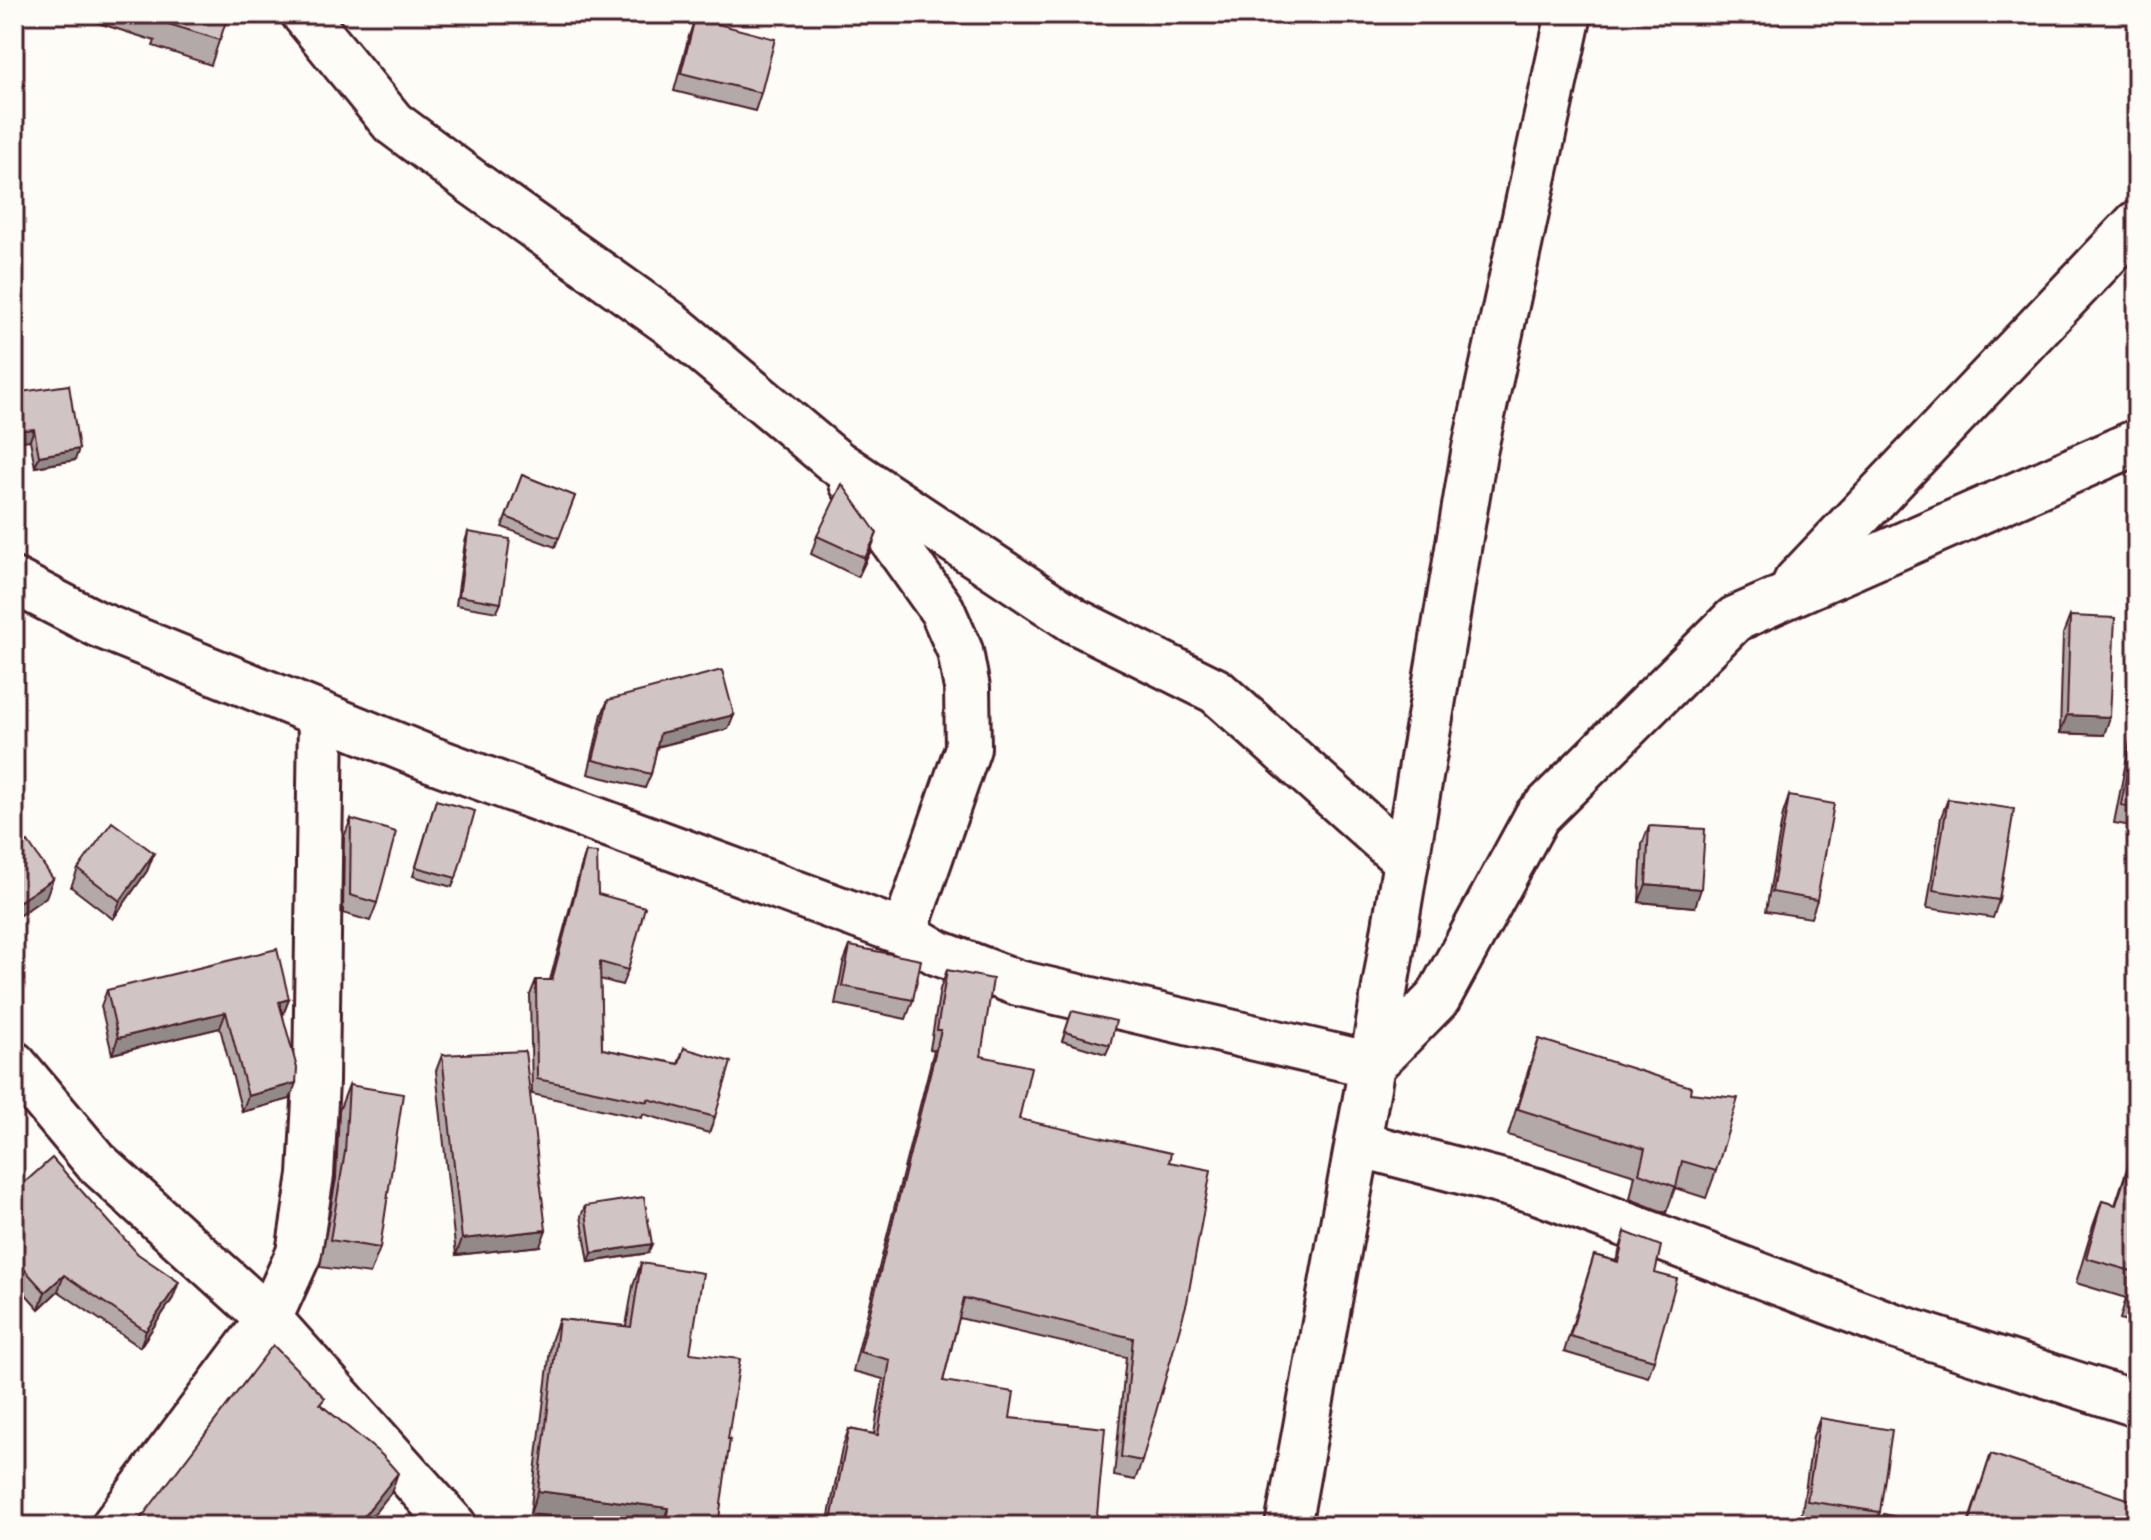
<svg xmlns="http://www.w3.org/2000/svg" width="2151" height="1540" font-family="Sriracha,sans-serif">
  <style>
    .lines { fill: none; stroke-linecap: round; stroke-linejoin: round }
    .street-casing { stroke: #4a1f2b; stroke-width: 50 }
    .secondary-casing { stroke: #4a1f2b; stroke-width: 50 }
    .street { stroke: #fdfcf7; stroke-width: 44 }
    .secondary { stroke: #fdfcf7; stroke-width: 44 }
    .wall { fill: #b3a9a9; stroke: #4a1f2b; stroke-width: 2 }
    .shaded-wall { fill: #928a89; stroke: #4a1f2b; stroke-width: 2 }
    .building { fill: #d0c5c4; stroke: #4a1f2b; stroke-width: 2 }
  </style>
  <rect width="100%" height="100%" fill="#fdfcf7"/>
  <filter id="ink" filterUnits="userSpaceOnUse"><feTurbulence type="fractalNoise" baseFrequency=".0125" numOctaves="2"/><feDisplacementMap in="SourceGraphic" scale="16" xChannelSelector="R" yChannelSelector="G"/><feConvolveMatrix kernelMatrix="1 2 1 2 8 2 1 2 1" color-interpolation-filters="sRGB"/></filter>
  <g filter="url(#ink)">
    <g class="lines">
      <defs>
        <g id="street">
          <polyline points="304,14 393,123 476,185 671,324 836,462 1075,621 1216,691 1406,861"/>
          <polyline points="852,483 942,610 960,651 967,688 968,748 904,933"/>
          <polyline points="14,581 97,624 428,758 904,933 938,953 1018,983 1372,1065 1438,998 1537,816 1735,619 2137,442"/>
          <polyline points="1796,582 2137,223"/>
          <polyline points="14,1064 96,1162 269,1319 454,1526"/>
          <polyline points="1358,1144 1537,1191 1891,1325 2137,1404"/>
          <polyline points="114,1526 269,1319 299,1253 311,1175 316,1082 321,716"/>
        </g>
        <polyline id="secondary" points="1288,1526 1372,1065 1474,453 1569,14"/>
      </defs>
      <use href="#street" class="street-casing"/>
      <use href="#secondary" class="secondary-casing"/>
      <use href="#street" class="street"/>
      <use href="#secondary" class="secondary"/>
    </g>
    <g class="wall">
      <polygon points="94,14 228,14 211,65 153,46 155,41 92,21"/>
      <polygon points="695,18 761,93 755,111 674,91 689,36"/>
      <polygon points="14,393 75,460 35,467 30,440"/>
      <polygon points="522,475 575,496 555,547 502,527"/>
      <polygon points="468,532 501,603 497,612 456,605 465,542"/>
      <polygon points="817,536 870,552 858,577 811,554"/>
      <polygon points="2070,616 2104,735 2060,733 2063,634"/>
      <polygon points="608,700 734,715 728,729 657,747 651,774 645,788 588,774 602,714"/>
      <polygon points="2137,717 2137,827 2114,823 2132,731"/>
      <polygon points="1789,796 1817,900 1811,918 1766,911 1783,814"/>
      <polygon points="1948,799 1999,900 1993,918 1927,908 1941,817"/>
      <polygon points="436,800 456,878 452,887 413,876"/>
      <polygon points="351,819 377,903 370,921 343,913 344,837"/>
      <polygon points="1649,826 1695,907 1639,902 1642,844"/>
      <polygon points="586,852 598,894 628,970 622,985 600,979 602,1049 678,1064 684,1048 715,1117 709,1133 643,1114 642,1118 532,1094 530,995 536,980 550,980 581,867"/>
      <polygon points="154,853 147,871 113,919 71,887 78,869"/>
      <polygon points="850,946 913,1000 906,1019 835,1004 843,964"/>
      <polygon points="947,970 981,1056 1019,1119 1169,1162 1142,1461 1135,1480 1114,1476 1126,1357 959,1318 943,1381 1010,1418 1096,1526 827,1526 842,1448 849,1429 874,1434 883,1379 853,1371 934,1050 930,1049 940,989"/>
      <polygon points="107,990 289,999 283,1015 290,1099 242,1112 220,1028 112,1054 101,1006"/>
      <polygon points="1072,1011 1110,1045 1106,1054 1062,1041"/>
      <polygon points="1539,1039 1690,1093 1716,1171 1706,1198 1675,1188 1666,1213 1630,1199 1635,1175 1508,1135 1530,1065"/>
      <polygon points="442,1055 540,1246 456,1255 436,1071"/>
      <polygon points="349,1085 380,1248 370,1274 320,1267 336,1179 339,1111"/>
      <polygon points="2137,1138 2137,1324 2120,1319 2126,1298 2076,1283 2093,1226 2102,1201 2115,1205"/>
      <polygon points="14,1192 173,1298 140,1347 58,1291 39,1309 14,1281"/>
      <polygon points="585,1206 648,1253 589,1262 581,1216"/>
      <polygon points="1625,1232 1654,1360 1648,1377 1564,1352 1594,1255 1616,1261"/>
      <polygon points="641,1263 690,1353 728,1439 718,1526 624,1526 530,1514 551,1341 559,1319 626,1326 633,1286"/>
      <polygon points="1820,1418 1880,1512 1875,1526 1847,1526 1801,1519 1813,1436"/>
      <polygon points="1991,1454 2137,1526 1967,1526"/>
    </g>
    <g class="shaded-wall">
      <polygon points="34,429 30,440 14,442 14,431"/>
      <polygon points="79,449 75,460 35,467 39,456"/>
      <polygon points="877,533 870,552 858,577 865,558"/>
      <polygon points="734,715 728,729 655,747 660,733"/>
      <polygon points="2067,715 2110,717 2104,735 2060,733"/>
      <polygon points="154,853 147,871 113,919 120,901"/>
      <polygon points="53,879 46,897 14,919 14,905"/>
      <polygon points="1646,884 1701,889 1695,907 1639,902"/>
      <polygon points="289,999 283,1015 279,1002"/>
      <polygon points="226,1012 220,1028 112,1054 118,1038"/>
      <polygon points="296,1083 290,1099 242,1112 248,1096"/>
      <polygon points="546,1230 540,1246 456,1255 462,1239"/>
      <polygon points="652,1244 648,1253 589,1262 592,1253"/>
      <polygon points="64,1275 58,1291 39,1309 45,1292"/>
      <polygon points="179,1282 173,1298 140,1347 146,1331"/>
      <polygon points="398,1473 391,1493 364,1526 356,1526"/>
      <polygon points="538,1491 668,1508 662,1526 624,1526 530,1514"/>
    </g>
    <g class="building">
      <polygon points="156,14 228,14 220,40 162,22 165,17"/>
      <polygon points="695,18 775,39 761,93 681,73"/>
      <polygon points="69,385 79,449 39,456 34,429 14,431 14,393"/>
      <polygon points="522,475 575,496 559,538 506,517"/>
      <polygon points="842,484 877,533 865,558 817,536"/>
      <polygon points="468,532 510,539 501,603 459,596"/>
      <polygon points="2070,616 2115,618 2110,717 2067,715"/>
      <polygon points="722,670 734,715 660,733 651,774 593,760 608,700"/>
      <polygon points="2137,720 2137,808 2121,805"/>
      <polygon points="1789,796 1834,804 1817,900 1772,892"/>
      <polygon points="1948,799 2014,809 1999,900 1933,890"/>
      <polygon points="436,800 475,811 456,878 416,867"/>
      <polygon points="351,819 396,832 377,903 350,895"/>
      <polygon points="112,822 154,853 120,901 78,869"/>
      <polygon points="1649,826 1705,829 1701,889 1646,884"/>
      <polygon points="28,842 53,879 14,905 14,852"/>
      <polygon points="586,852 597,853 598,894 645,907 628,970 600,962 602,1049 679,1064 684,1048 731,1062 715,1117 648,1099 648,1102 537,1079 536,980 552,980"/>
      <polygon points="850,946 921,960 913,1000 842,986"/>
      <polygon points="277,949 289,999 279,1002 297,1068 296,1083 248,1096 226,1012 118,1038 107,990"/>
      <polygon points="947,970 993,979 981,1056 1031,1067 1019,1119 1171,1153 1169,1162 1211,1170 1187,1302 1142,1461 1121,1457 1133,1338 964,1298 943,1381 1014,1392 1010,1418 1105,1428 1096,1526 830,1526 849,1429 878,1435 890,1360 860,1352 941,1030 937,1030"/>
      <polygon points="1072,1011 1116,1021 1110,1045 1065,1032"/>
      <polygon points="1539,1039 1691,1087 1690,1093 1738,1098 1716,1171 1682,1161 1676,1187 1639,1173 1645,1149 1518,1109"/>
      <polygon points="525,1051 546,1230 462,1239 442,1055"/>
      <polygon points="349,1085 403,1094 380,1248 330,1240 345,1152"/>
      <polygon points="2137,1141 2137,1296 2129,1293 2135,1272 2086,1258 2102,1201 2116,1205"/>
      <polygon points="52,1158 138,1254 179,1282 146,1331 64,1275 45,1292 14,1258 14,1192"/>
      <polygon points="644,1197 652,1244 592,1253 585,1206"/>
      <polygon points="1625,1232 1661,1246 1655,1273 1677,1279 1654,1360 1570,1336 1594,1255 1618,1262"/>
      <polygon points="641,1263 703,1273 690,1353 740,1359 728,1439 730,1439 718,1526 666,1526 668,1508 538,1491 559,1319 631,1327"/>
      <polygon points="273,1345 325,1398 320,1404 382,1455 398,1473 356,1526 135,1526"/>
      <polygon points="1820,1418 1892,1430 1880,1512 1807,1501"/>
      <polygon points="1991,1454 2137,1502 2137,1526 1968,1526"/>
      <polygon points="1884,1514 1931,1526 1881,1526"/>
    </g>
  </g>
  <rect width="2151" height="1540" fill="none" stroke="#fdfcf7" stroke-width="48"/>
  <rect x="24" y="24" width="2103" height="1492" fill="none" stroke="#4a1f2b" stroke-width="3" filter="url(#ink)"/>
</svg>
